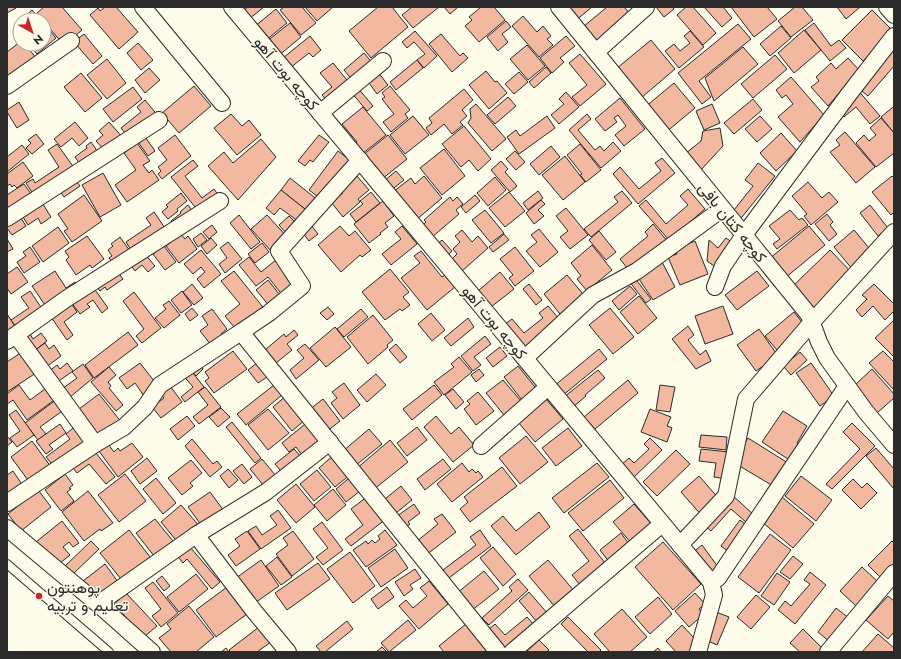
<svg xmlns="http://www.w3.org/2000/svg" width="901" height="659" font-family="Jost,Vazirmatn,sans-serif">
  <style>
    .building { fill: #f2b8a0; stroke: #2b2b2b }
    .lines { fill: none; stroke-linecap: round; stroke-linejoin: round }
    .lane-casing { stroke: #2b2b2b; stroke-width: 10 }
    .street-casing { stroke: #2b2b2b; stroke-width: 18 }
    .lane { stroke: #fdfbea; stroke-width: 8 }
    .street { stroke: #fdfbea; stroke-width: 16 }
    .poi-dot { fill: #c62828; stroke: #fdfbea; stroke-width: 1.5 }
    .labels { text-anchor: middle; stroke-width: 3; stroke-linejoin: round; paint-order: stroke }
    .street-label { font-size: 16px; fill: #2b2b2b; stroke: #fdfbea }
    .poi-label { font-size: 16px; fill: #2b2b2b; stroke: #fdfbea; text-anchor: start }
  </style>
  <rect width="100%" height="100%" fill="#fdfbea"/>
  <g class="building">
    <polygon points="7,7 15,7 16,8 7,13"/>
    <polygon points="44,7 62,7 82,30 64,45 44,22 44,20 43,20 37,13"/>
    <polygon points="105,7 116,7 138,32 119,49 90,15 98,8 100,11"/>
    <polygon points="248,7 264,7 249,19 243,11"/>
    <polygon points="284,7 302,7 316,23 301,35 280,10"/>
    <polygon points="305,7 333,7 317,21"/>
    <polygon points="378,7 392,7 408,27 371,58 349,31"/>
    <polygon points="412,7 439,7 413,28 402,15"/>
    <polygon points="444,7 458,7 450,14"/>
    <polygon points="481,7 494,7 505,20 479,42 465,26 472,20 469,17"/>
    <polygon points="563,7 592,7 575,21"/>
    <polygon points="607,7 624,7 632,16 598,44 583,27"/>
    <polygon points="656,7 672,7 674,9 664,17"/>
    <polygon points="686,7 693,7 716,33 703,45 677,15"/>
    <polygon points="704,7 723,7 732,18 722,27"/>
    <polygon points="731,7 767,7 777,19 754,37"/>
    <polygon points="795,7 802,7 813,20 791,37 778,21"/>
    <polygon points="837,7 858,7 859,8 846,19"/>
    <polygon points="276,9 287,23 265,41 254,27"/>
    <polygon points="32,10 40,20 23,20 22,19"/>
    <polygon points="872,10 893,31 863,61 842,40"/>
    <polygon points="523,16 537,32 543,26 551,36 547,39 553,45 539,57 512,26"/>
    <polygon points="506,21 511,27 502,34 508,42 498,51 487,37"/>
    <polygon points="290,23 301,37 278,56 266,42"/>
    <polygon points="814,23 831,46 839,40 846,48 830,61 805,30"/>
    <polygon points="44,24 56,38 37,54 29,44 44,44"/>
    <polygon points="738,24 751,39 699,81 711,97 702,104 678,73"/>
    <polygon points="781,26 791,38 770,56 760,44"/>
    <polygon points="804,30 821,50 794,73 778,53"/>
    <polygon points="415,31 437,56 424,68 417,60 425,54 414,42 407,48 402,42"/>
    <polygon points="690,31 704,47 679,68 665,51 674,44 680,51 690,43 684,36"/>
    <polygon points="84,34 102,56 93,64 74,42"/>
    <polygon points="441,34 460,56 463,53 468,58 452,72 429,44"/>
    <polygon points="310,36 321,50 313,57 309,53 290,68 283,58"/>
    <polygon points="566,36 575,46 560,58 564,62 552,73 540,58"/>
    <polygon points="651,40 675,69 641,98 616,69"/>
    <polygon points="20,42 20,44 25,44 36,58 7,82 7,52"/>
    <polygon points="138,43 153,60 141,70 127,53"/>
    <polygon points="894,43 894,66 868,96 857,87"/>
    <polygon points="527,45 545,66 528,80 510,59"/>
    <polygon points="743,47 758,64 714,101 705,78"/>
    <polygon points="364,53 374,65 354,82 344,70"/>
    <polygon points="580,54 606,84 580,106 572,97 587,85 569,63"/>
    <polygon points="775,55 787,69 753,98 741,84"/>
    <polygon points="848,58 859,70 828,106 811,87 819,81 816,77 831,63 836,69"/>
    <polygon points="107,59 126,83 107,99 87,75"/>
    <polygon points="417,60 423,68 396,90 390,82"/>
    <polygon points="333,63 351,85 329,103 322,95 332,87 320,73"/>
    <polygon points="546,67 551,73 534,88 529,82"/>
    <polygon points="149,68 160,80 145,93 135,80"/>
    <polygon points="486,71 495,82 497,81 507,93 489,109 469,85"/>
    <polygon points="378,72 388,85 377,94 367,80"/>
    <polygon points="519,72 528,82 514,94 505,84"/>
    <polygon points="81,73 102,98 85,112 64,87"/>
    <polygon points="791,77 824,115 800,142 778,117 793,104 786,95 782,98 776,90"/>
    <polygon points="674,83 695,108 665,133 644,108"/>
    <polygon points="194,86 211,106 179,133 162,113"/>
    <polygon points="390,86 410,110 405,114 408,118 391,132 383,122 394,114 382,99 385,97 382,93"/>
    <polygon points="133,87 142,99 113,122 103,109"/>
    <polygon points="357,87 373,106 367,111 351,92"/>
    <polygon points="464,89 473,100 462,110 467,116 460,122 463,125 452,134 444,124 431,135 426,128 432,123 429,118"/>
    <polygon points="857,89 880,116 870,124 856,107 844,117 838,110"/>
    <polygon points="566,92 579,107 559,124 551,115 564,104 559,99"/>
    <polygon points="508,97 516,106 495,124 487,115"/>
    <polygon points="620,98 645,129 624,146 615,135 626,126 618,115 614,118 617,122 605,131 595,119"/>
    <polygon points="753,99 762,110 734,134 724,123"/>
    <polygon points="145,100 159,117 129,138 121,128 141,112 137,107"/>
    <polygon points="19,102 29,120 17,128 7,112 7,110"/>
    <polygon points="476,104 506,139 492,151 468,123 471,118 470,109"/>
    <polygon points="712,104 720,123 704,130 696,111"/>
    <polygon points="363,107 386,135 362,154 354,145 357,142 342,124"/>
    <polygon points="893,107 894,108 894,133 881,117"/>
    <polygon points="231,114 242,126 249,120 261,135 237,155 214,128"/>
    <polygon points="587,114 591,119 578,130 595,150 600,146 604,151 613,142 621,151 601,168 569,130"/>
    <polygon points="413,116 429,135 405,154 390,135"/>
    <polygon points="547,116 555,128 519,154 507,137 516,130 520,136"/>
    <polygon points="760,116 772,129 757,142 745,129"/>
    <polygon points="881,118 894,133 894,153 876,167 856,143 864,135 869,141 876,135 870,128"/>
    <polygon points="75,122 88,138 79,146 72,138 61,147 54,139"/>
    <polygon points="109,122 124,139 107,153 96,141 103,135 99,131"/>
    <polygon points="464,126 491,159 478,171 469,160 461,167 442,144"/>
    <polygon points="720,128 723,146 700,171 685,154 701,141 703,131"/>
    <polygon points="845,132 875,167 856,183 830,152 840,145 836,140"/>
    <polygon points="781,133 797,151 776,171 760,153"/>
    <polygon points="36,134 44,144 32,154 26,148 31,143 28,140"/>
    <polygon points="143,134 155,151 148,156 136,139"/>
    <polygon points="175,135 191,156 162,179 158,174 161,171 158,167 167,160 158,148"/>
    <polygon points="319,135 329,142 313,162 310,160 305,166 298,161"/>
    <polygon points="388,135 407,159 382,179 363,155"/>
    <polygon points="261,139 276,157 238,200 208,166 224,152 233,163"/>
    <polygon points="91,142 100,155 82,167 75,157 87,148 86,146"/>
    <polygon points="137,143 150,161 143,165 149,173 152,170 159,180 127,202 115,185 136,170 124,153"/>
    <polygon points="57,144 75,169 35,197 26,183 33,179 35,183 59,167 48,150"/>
    <polygon points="580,144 601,170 586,182 580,175 582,174 567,155"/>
    <polygon points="22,145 29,154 7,172 7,157"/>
    <polygon points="551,146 560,157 539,175 530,164"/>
    <polygon points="444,149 465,176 442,195 420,168"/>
    <polygon points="338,151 351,161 321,199 309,190"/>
    <polygon points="515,151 525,162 516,170 506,159"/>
    <polygon points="565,156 585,182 563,200 542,175"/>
    <polygon points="662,158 675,173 638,204 613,174 620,167 639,189 661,171 655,163"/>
    <polygon points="193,160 198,166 185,176 202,198 214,189 219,196 199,212 171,177"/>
    <polygon points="501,161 508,169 505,172 517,186 510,192 491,170"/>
    <polygon points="23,162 33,176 17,188 14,185 12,187 10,184 7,186 7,174"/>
    <polygon points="758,163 775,176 738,222 730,215 753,186 745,180"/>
    <polygon points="396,171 404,180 390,191 383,182"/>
    <polygon points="103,173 121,205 100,217 82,185"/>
    <polygon points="356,175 369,190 358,199 360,202 343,217 331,202 343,193 339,189"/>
    <polygon points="424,176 442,198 416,220 393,192 411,178 415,184"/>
    <polygon points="892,176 894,178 894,212 891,215 872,192"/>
    <polygon points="495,177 506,190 488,206 477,193"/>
    <polygon points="74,178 80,186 64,197 58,188"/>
    <polygon points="290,178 319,201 310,213 281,190"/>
    <polygon points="808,182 822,198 829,192 838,202 811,225 804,216 807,214 792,196"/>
    <polygon points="24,184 34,198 7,216 7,195"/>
    <polygon points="688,189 705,209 669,240 639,206 646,200 666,224 688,205 680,196"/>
    <polygon points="281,190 310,213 302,224 280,208 274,215 266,208"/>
    <polygon points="538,191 543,198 528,210 523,203"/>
    <polygon points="622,191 632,203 591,237 584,229 618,202 614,197"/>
    <polygon points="371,192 380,203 356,222 350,214 363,204 360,201"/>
    <polygon points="509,192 525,211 505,227 489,208"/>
    <polygon points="181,193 187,201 177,209 178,211 168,219 162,212 168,207 166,205"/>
    <polygon points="84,195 102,221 72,242 64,231 68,229 58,214"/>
    <polygon points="475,195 480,201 466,213 461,207"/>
    <polygon points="450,197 453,201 457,197 463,204 456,210 459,214 431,238 421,227 426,222 424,220"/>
    <polygon points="541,200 545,204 538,210 544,216 534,224 526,213"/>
    <polygon points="41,201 51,217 41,224 38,218 28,225 21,214"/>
    <polygon points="383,201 394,216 385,223 388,227 380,233 381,234 369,243 354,224"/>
    <polygon points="188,205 195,214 176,227 171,221 181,213 180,212"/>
    <polygon points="870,205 888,228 878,236 860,213"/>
    <polygon points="566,208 588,235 570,249 560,237 568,231 556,216"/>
    <polygon points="485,210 504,233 491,243 472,220"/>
    <polygon points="790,210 799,220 802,218 808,225 777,249 773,244 780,239 769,226"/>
    <polygon points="154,212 167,231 133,253 126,242 151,225 146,218"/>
    <polygon points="827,214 833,222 830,225 837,234 829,241 815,224"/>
    <polygon points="19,215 26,226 12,235 7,228 7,223"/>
    <polygon points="239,215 260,242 251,249 230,223"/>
    <polygon points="267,215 289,239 273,253 251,229"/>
    <polygon points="289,216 298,225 287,234 279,225"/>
    <polygon points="653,224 668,242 631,273 620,259 648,236 645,232"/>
    <polygon points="212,225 217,232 209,239 203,232"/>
    <polygon points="311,225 318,234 309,241 302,232"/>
    <polygon points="340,226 349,236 355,231 371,250 362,257 360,255 341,272 318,245"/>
    <polygon points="402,226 417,244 391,265 382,254 401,239 395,232"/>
    <polygon points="809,226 825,245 785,278 769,259"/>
    <polygon points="58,227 69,243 43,262 32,246"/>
    <polygon points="539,229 558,252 540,267 526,251 537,242 531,235"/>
    <polygon points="462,230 472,242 478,236 488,248 462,271 452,259 457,254 453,249 460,242 455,236"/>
    <polygon points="854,230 874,254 853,270 834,247"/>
    <polygon points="599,231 616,252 606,260 589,240"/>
    <polygon points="180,233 185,239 188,236 197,249 179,263 166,246 172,241 170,239"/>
    <polygon points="201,233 207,240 198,247 193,239"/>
    <polygon points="504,234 509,240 493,252 489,247"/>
    <polygon points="87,236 104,259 92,268 90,265 76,275 66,260 69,257 65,251"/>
    <polygon points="120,237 132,254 115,266 109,258 112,256 108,250 113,246 111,244"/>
    <polygon points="211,238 217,245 207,254 201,246"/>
    <polygon points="726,238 736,245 717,268 707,261 709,240 718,248"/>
    <polygon points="7,239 13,249 7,252"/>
    <polygon points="442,240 452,251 446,257 436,245"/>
    <polygon points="695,241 708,274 680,285 668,257 677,254 675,249"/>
    <polygon points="161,242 176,262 165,270 153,254 156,252 153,248"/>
    <polygon points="228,242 242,259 225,273 219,264 227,258 220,248"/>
    <polygon points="262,243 269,252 255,263 248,254"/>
    <polygon points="592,245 612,270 587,291 577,279 581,276 571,263"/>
    <polygon points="30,247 40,262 24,273 17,262 26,256 23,252"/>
    <polygon points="515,247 534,271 515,286 509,278 513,275 500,259"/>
    <polygon points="201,250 221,274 204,288 197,279 205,272 201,267 193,274 184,264"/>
    <polygon points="830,250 853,274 815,311 792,287"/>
    <polygon points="421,251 442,277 445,275 455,287 427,310 401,278 420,263 414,256"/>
    <polygon points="144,253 155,266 148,272 142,265 135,271 130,264"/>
    <polygon points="249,257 261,272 276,260 299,284 284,297 268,277 256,286 239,265"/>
    <polygon points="662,262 675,287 653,300 637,276"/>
    <polygon points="17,267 28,282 11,294 7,288 7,274"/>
    <polygon points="390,269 409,292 403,297 410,305 402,311 400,309 385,320 362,292"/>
    <polygon points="55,271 66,288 75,282 79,288 47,308 32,286"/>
    <polygon points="117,271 123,279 107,290 105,287 100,291 95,285"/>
    <polygon points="234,271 266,311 239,333 225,316 240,304 221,281"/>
    <polygon points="757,271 769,286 737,310 725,295"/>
    <polygon points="500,272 514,289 491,307 478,291"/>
    <polygon points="567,275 583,294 560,314 544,294"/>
    <polygon points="634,277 651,299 646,303 629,281"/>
    <polygon points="268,280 283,299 271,308 256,290"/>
    <polygon points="192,284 203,298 194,305 183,292"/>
    <polygon points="529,284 542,300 536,305 523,289"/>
    <polygon points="874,284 894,304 894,311 885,320 873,306 862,317 856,310 867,299 862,295"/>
    <polygon points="630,286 637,294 619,310 612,301"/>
    <polygon points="93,287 108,308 102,313 93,300 87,304 90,307 80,314 71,302"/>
    <polygon points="30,291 45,313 19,331 11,320 29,308 21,297"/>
    <polygon points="182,291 192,305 181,313 171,300"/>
    <polygon points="134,292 161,328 142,343 136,336 144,329 123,301"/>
    <polygon points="639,296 657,318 638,334 620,312"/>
    <polygon points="169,301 180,315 164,328 155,318 166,309 163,305"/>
    <polygon points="71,303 77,312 64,322 73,335 67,340 51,317"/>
    <polygon points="548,306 561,321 524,350 504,325 512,319 524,333 543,318 539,313"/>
    <polygon points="723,306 733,334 705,344 695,316"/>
    <polygon points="328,307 334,314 327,320 320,313"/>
    <polygon points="192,308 198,315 190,321 185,314"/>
    <polygon points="610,308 634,337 613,354 589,325"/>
    <polygon points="212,309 227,329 221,334 223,337 211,345 200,331 208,325 202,316"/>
    <polygon points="361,309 368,317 344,337 337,329"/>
    <polygon points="794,312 805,326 777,350 765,336"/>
    <polygon points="431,313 445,330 432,341 418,324"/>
    <polygon points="7,314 18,331 7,338"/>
    <polygon points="373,315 393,340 387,345 388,347 368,364 347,337"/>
    <polygon points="468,318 474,327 451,346 444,338"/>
    <polygon points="894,320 894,357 875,338"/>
    <polygon points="688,326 694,335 688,340 700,355 706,350 711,361 696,369 672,339"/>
    <polygon points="335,327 351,347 326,367 310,348"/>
    <polygon points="759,329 778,356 756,371 737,345"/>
    <polygon points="294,330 298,335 287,344 292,350 271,367 260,354 284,334 286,337"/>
    <polygon points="128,332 138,345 94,378 85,365"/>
    <polygon points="41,333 47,341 34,351 24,339 30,334 33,339"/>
    <polygon points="485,336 491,344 474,357 481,365 473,371 461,356"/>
    <polygon points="45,343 49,349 54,345 61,356 46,367 34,351"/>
    <polygon points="305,344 319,360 296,379 290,370 304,358 297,350"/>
    <polygon points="396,344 407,357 400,363 389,350"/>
    <polygon points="500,347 507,356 493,367 486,358"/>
    <polygon points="599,349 607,359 562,396 554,386"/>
    <polygon points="25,350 39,371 7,392 7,362"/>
    <polygon points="233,351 247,369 214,393 205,381 209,378 205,372"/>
    <polygon points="883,351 894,362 894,390 869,363"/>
    <polygon points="800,352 807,360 791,375 783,366"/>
    <polygon points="459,357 472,372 444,395 434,382 454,367 451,364"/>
    <polygon points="197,362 203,369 196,376 189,368"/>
    <polygon points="67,363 73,371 56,383 48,372 57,365 60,369"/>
    <polygon points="140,363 158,386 144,396 135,383 127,389 119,378"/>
    <polygon points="257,363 267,377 258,383 248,370"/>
    <polygon points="811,363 834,396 820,406 796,373"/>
    <polygon points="83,364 93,378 69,398 62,389 77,378 72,372"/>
    <polygon points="518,366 539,392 525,404 504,377"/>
    <polygon points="109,367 116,375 108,382 111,386 109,388 123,405 116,411 91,382"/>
    <polygon points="189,368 204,387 185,402 181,397 193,387 182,374"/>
    <polygon points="479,369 484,375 476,382 471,375"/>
    <polygon points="872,369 894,394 894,398 877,413 854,386"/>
    <polygon points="598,370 605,378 585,395 586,396 573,407 564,397"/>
    <polygon points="376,374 386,385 367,402 357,390"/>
    <polygon points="503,380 521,401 504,415 486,393"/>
    <polygon points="628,380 638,393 595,429 584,417"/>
    <polygon points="167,382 182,402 161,418 152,407 164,398 157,389"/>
    <polygon points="344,383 360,405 343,419 331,403 337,398 332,392"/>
    <polygon points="19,385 30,400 49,386 57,398 27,420 13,400 7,404 7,394"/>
    <polygon points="274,385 282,395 246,425 237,414"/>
    <polygon points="434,385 442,395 412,420 403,409"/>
    <polygon points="660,385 675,387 670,412 656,410"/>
    <polygon points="205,387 221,407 199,424 193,417 208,405 198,392"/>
    <polygon points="453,389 464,402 456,409 445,395"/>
    <polygon points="478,392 494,411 476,425 464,409 470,404 467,401"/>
    <polygon points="99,394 122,423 98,441 75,412"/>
    <polygon points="287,395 306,419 292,431 273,407"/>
    <polygon points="57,399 65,409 40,427 46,434 38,440 25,423"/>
    <polygon points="323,399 340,421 326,432 309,410"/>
    <polygon points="546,399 563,419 535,442 518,422"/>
    <polygon points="221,408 230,417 218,427 209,417"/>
    <polygon points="268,409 289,433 268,450 248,425"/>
    <polygon points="650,409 671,417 667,426 672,428 667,442 641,432"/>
    <polygon points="16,410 34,435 17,447 10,438 20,431 9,415"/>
    <polygon points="783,411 807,426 797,443 801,445 791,461 762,442"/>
    <polygon points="187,416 195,426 178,440 170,429"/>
    <polygon points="436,416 451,434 459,427 474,445 453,462 424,427"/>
    <polygon points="310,420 327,441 305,459 296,447 289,452 282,443"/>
    <polygon points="232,422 261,458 255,463 226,427"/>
    <polygon points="852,423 875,446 832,489 826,484 860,449 843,432"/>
    <polygon points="60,424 66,433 49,445 53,449 46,454 36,441"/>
    <polygon points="78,424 92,443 56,469 46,457 70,439 66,434"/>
    <polygon points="417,427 427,440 407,456 397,443"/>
    <polygon points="568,428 582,446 556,466 542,448"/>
    <polygon points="369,429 382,444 355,466 343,451"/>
    <polygon points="701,435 727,437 726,450 699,447"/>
    <polygon points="7,436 12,442 7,446"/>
    <polygon points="526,436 548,462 520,484 499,458"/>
    <polygon points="650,438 662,450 632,479 620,466 629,458 634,463 649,449 644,444"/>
    <polygon points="748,438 788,463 773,486 733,462"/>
    <polygon points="192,439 213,464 217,461 222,467 210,477 185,446"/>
    <polygon points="105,440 114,452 118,448 120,451 132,443 143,457 118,477 96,447"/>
    <polygon points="390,440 408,462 373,490 356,469"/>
    <polygon points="32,441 51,467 30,483 11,457"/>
    <polygon points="92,448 115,477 106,484 89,464 77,473 70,464"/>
    <polygon points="876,448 894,469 894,489 866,456"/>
    <polygon points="294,449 303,459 284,475 275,464"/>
    <polygon points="701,449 729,452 726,479 714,477 716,463 699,461"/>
    <polygon points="676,450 690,464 657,496 643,482"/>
    <polygon points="336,453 352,473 335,487 319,468"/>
    <polygon points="147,458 157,471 140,484 131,471"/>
    <polygon points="262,459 276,476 264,486 250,469"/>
    <polygon points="443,459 451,469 425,490 417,479"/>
    <polygon points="191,460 202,473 190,483 193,486 182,495 168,478"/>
    <polygon points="462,463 469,472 472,469 476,473 478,471 483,477 452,502 437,484"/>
    <polygon points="597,463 609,477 564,513 552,498"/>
    <polygon points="242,464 252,477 244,484 233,471"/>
    <polygon points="502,467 517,486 470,522 460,509 468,502 464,497"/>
    <polygon points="228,469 238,480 229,488 220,476"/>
    <polygon points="317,470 331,487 314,501 300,484"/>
    <polygon points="13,471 23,486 7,497 7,475"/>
    <polygon points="65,474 73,485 69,488 71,489 67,492 74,501 61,511 45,490"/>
    <polygon points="125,474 146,501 119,522 98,495"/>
    <polygon points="354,474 365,487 346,502 336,489"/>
    <polygon points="699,476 721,501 703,517 681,492"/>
    <polygon points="801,476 832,500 816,521 785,496"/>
    <polygon points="156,478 176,503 163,514 143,489"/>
    <polygon points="853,479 862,488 867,483 877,493 861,509 842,490"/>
    <polygon points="610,480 624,498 583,531 568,513"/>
    <polygon points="296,484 315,507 296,523 277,500"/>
    <polygon points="401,486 412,500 391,517 380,503"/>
    <polygon points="36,487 51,507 21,531 8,514 24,501"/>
    <polygon points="333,489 346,505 327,521 314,505"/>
    <polygon points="88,491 113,523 101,531 100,529 84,541 62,512"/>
    <polygon points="210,492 224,511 202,526 188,507"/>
    <polygon points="731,494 754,515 747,523 731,509 711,531 703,524"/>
    <polygon points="368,496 386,519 351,546 345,539 363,525 351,509"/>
    <polygon points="782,497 814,524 793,548 762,522"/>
    <polygon points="414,504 420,513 408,522 410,524 401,530 393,519"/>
    <polygon points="634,504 654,527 633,545 613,522"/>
    <polygon points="181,505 201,528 180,545 161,522"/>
    <polygon points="278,510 291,528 261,549 248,531 256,526 262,535 277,525 270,516"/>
    <polygon points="539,512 550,527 516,555 491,526 503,516 516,531"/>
    <polygon points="442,514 456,532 426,555 416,542 438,524 434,519"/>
    <polygon points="155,519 177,546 158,561 136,533"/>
    <polygon points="740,520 749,527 729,552 721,546"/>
    <polygon points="62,521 79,543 73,547 69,542 63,547 70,555 60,563 56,558 51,561 36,542"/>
    <polygon points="322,522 343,550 323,565 316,557 328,548 313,529"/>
    <polygon points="578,529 606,564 580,585 572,575 589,561 569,536"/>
    <polygon points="129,530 154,562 125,584 100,553"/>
    <polygon points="385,530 397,545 366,567 353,550 366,541 368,544 372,540 375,543 380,539 378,536"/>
    <polygon points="480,530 491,546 445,581 439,573 476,545 470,537"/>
    <polygon points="247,531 260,549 236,566 228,555 240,546 235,539"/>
    <polygon points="293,531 314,559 292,576 276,554 288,545 283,538"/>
    <polygon points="621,533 631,547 610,563 600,550"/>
    <polygon points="770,534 791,550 759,593 738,577"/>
    <polygon points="91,541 99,549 72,575 64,567"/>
    <polygon points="892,541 894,543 894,563 880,577 868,565"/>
    <polygon points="663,542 701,584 673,610 635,567"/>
    <polygon points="702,545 718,567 708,574 692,553"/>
    <polygon points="190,547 220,582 212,589 187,559 183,563 178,557"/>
    <polygon points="493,547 516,574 503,586 480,558"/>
    <polygon points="395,549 408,568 381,587 368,568"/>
    <polygon points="350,552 375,586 353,603 327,569"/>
    <polygon points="793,556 803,564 790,579 780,572"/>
    <polygon points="277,557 292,577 281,585 266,566"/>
    <polygon points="261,560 279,586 252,605 236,578"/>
    <polygon points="548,560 575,592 556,608 529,576"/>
    <polygon points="318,563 330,579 287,610 275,593"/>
    <polygon points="105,564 121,586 97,599 83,581"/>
    <polygon points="862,567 878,582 856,606 840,591"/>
    <polygon points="415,569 421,578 410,585 413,589 404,596 395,582"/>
    <polygon points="484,571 499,589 471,611 457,593"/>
    <polygon points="810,572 826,585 795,624 778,610 785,601 791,606 810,584 804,580"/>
    <polygon points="777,573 790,582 774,605 761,596"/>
    <polygon points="196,574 208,589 179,612 167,597"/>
    <polygon points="162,576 170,586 164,591 156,581"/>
    <polygon points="518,579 528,590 489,625 482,618 512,591 509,587"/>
    <polygon points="429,581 448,604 419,629 399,606 406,600 413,608 427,596 420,588"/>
    <polygon points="153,582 178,613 161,627 152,616 161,609 145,588"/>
    <polygon points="231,584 251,611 216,637 196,610"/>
    <polygon points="387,587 394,597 378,609 371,599"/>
    <polygon points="529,592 548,614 538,623 519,601"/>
    <polygon points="126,593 157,626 144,637 114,604"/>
    <polygon points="695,593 705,604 699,609 703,615 689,627 675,611"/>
    <polygon points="756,595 770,607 751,629 737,617"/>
    <polygon points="888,596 894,601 894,632 888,639 866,620"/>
    <polygon points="658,597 672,614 650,634 635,617"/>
    <polygon points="189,606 214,637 196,652 171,652 159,638 171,629 167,624"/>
    <polygon points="836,608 850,619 831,643 818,632"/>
    <polygon points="622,609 647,637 630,652 610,652 594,634"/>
    <polygon points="716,612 729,617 717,645 704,639"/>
    <polygon points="527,617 535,626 505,652 487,631 495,624 505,635"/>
    <polygon points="568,617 601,650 599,652 588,652 561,624"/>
    <polygon points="408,620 416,630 389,652 381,643"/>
    <polygon points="347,621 353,629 325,652 321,652 316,646"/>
    <polygon points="263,624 275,639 257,652 231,652 229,650"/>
    <polygon points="466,624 488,651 486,652 444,652 439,646"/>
    <polygon points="682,625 695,639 690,652 676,652 666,641"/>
    <polygon points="803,629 826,652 800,652 790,643"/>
    <polygon points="878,634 894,648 894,652 862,652"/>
    <polygon points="539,640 549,650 546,652 526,652"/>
    <polygon points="382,647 387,652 376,652"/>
    <polygon points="226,648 229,652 221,652"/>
    <polygon points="658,648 661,652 653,652"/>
  </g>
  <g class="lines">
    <defs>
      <polyline id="lane" points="7,564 109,652"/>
      <g id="street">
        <polyline points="143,7 222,103"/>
        <polyline points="232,7 711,582 714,595 698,652"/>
        <polyline points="559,7 809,315 819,342 827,358 866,412 894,445"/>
        <polyline points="887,7 894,15"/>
        <polyline points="596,52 646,7"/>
        <polyline points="7,86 71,41"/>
        <polyline points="320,113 383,61"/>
        <polyline points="7,218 159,120"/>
        <polyline points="715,287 723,266 744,235 849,94 894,36"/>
        <polyline points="241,332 269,313 302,286 279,251 360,160"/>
        <polyline points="16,335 95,444"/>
        <polyline points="7,341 66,299 220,201"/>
        <polyline points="525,358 593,295 637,271 722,209"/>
        <polyline points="481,446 548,387"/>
        <polyline points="7,503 95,444 124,427 145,407 160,385 241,332 498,652"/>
        <polyline points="7,528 98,604 152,652"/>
        <polyline points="196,535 254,611 288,652"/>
        <polyline points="680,545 726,496 746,399 812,322 894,232"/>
        <polyline points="711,582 718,578 847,386"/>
        <polyline points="98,604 196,535 266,492 330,442"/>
        <polyline points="512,652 662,524"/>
        <polyline points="828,652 894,573"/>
      </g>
    </defs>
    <use href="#lane" class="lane-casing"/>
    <use href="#street" class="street-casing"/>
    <use href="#lane" class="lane"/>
    <use href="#street" class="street"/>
  </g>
  <circle class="poi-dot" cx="39" cy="596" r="4"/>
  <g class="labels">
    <g class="street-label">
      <text transform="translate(287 73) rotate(50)" y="6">کوچه بوت آهو</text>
      <text transform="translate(733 222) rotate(51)" y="6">کوچه کتان بافی</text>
      <text transform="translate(495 322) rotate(50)" y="6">کوچه بوت آهو</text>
    </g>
    <g class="poi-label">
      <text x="47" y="593">پوهنتون<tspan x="47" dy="18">تعلیم و تربیه</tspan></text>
    </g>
  </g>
  <rect width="901" height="659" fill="none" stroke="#2b2b2b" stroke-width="16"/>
  <g transform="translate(32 32) rotate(141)"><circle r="19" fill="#fdfbea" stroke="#a9a89e"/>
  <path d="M0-3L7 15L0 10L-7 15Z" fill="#c62828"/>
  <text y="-6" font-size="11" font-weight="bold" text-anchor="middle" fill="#2b2b2b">N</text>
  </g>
</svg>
